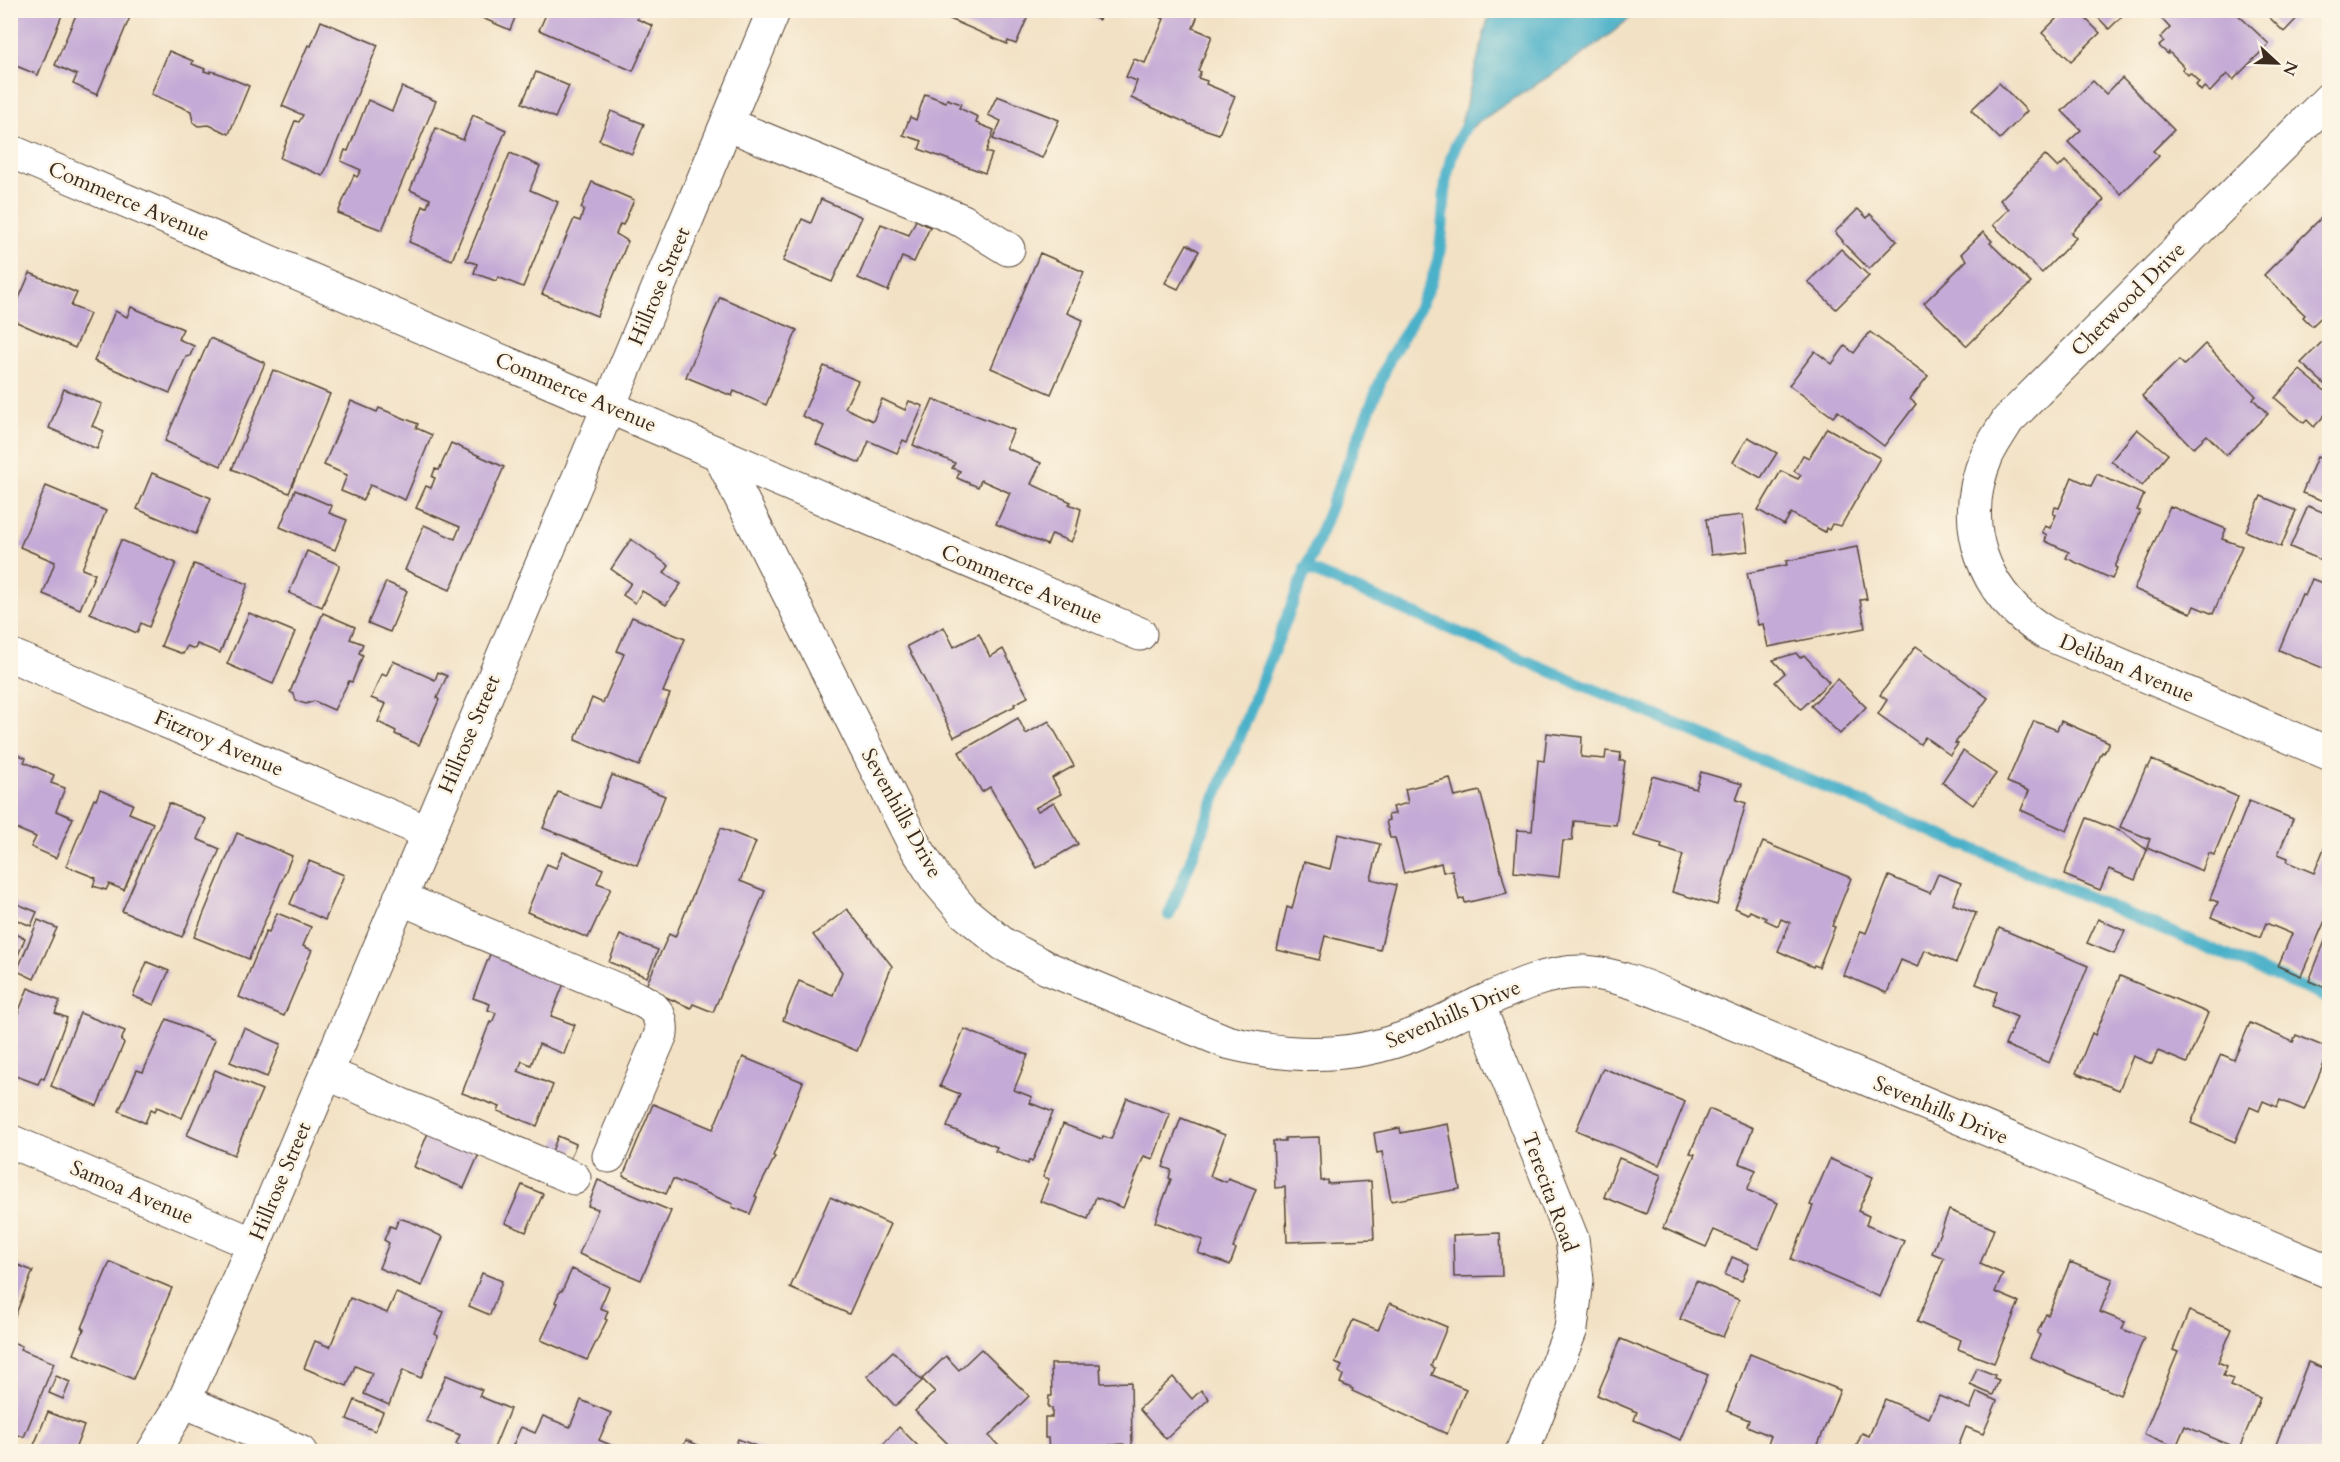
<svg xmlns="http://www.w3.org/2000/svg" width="2340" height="1462" font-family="Cardo,serif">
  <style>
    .water { fill: #4bb1c9; stroke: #436e74; stroke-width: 1.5 }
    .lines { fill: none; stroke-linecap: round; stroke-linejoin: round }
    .stream { stroke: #4bb1c9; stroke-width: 12 }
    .building { fill: #c4aad6 }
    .minor-casing { stroke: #564537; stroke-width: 35 }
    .minor { stroke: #fff; stroke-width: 33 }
    .labels { text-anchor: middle; stroke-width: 5; stroke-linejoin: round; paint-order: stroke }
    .street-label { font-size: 21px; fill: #3b2a1e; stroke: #fcf5e5 }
  </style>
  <rect width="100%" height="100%" fill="#fcf5e5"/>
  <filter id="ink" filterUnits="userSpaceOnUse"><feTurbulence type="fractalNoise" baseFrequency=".0167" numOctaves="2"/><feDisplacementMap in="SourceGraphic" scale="12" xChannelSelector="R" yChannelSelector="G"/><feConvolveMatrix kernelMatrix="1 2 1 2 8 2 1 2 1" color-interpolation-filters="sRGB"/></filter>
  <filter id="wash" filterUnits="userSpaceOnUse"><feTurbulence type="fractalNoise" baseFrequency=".008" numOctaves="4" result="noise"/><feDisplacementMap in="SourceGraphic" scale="24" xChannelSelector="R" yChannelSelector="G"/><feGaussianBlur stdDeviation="1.35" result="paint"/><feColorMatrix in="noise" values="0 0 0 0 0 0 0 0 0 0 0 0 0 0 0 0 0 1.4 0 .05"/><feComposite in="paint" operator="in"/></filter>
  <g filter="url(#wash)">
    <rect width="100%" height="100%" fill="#f2e1c4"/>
    <path class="water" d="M 1490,11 L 1490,10 L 1637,11 C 1584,62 1514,92 1457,139 Z"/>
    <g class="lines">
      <g class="stream">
        <polyline points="1305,568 2330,999"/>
        <path d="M 1169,915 L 1389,360 C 1406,330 1430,294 1438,260 C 1448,212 1437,171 1466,126"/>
      </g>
    </g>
    <g id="blocks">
      <g class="building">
        <polygon points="10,10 64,10 38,75 14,65 17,59 10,56"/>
        <polygon points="78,10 133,10 97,95 73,84 77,75 55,65"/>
        <polygon points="482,10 518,10 510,30 480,17"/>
        <polygon points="548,10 641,10 637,19 653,26 633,71 539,30"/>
        <polygon points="929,10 1022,10 1029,14 1016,44 1008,41 1007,44"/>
        <polygon points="1075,10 1103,10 1099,20"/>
        <polygon points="1149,10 1200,10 1193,28 1212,36 1198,71 1201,72 1198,78 1207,81 1206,84 1235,96 1219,134 1189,124 1131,98 1137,81 1126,77 1134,59 1145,63 1164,19 1148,12"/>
        <polygon points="2065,10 2077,10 2100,33 2071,61 2042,33"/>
        <polygon points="2091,10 2128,10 2109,29"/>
        <polygon points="2164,10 2233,10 2269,44 2233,80 2227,74 2210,92 2204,87 2201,91 2196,85 2199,82 2190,73 2188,75 2182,69 2184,67 2169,52 2168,54 2159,46 2164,42 2160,38 2170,28 2159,16"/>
        <polygon points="2262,10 2305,10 2284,32"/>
        <polygon points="321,21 378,45 323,176 280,158 295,121 299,122 303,115 282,106 308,45 311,46"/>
        <polygon points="169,51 193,61 192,64 205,69 204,71 210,73 210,71 218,73 249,86 229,134 209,125 198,126 193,122 191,111 151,94"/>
        <polygon points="536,72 569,86 555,118 522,103"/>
        <polygon points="2122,78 2174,130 2153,151 2159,156 2121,194 2068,142 2081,130 2062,111 2093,81 2106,94"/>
        <polygon points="1999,83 2027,111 2000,139 1971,110"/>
        <polygon points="402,87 436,101 382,230 338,213 354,175 357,177 361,170 341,161 345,150 348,151 368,100 392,111"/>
        <polygon points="925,94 946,102 947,99 961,104 959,108 978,117 976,123 994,130 986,152 992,154 985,173 919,149 922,141 903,135 910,117 916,120"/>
        <polygon points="997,96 1059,120 1042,158 993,139 1001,121 988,115"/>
        <polygon points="611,111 644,124 632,154 599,140"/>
        <polygon points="473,115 506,130 452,260 409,242 423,206 427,207 430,199 410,190 436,128 463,140"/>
        <polygon points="510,153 540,166 530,190 558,202 523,287 498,277 496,281 474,273 477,264 466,260"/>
        <polygon points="2045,155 2058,168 2065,161 2104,200 2071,233 2076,238 2042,273 1993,225 2009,209 2000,200"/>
        <polygon points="592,182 634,200 623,225 620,224 616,234 628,241 597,316 542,294 574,219 580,221 584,209 581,208"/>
        <polygon points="821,199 862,217 832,282 783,261 802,219 811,223"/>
        <polygon points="1858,209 1867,218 1870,214 1897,241 1869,269 1842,242 1843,241 1835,232"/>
        <polygon points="2327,212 2330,214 2330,309 2312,326 2303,317 2305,315 2264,275"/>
        <polygon points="916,220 930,227 914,262 902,257 888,291 858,278 881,224 909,235"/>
        <polygon points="1983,232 1992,241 1990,243 2031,283 1967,346 1924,303 1967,260 1961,254"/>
        <polygon points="1187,244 1199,251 1178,289 1165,283"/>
        <polygon points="1841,249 1869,276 1836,309 1808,282"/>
        <polygon points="1040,253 1084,272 1067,313 1083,320 1051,394 991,368"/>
        <polygon points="30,273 77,293 71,306 90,314 75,348 10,319"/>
        <polygon points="720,297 797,330 766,405 734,391 732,396 686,377"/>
        <polygon points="131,307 183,329 178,339 194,346 190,356 186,357 170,393 94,361 115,311 127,317"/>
        <polygon points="1870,332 1928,376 1910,399 1916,404 1884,446 1838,411 1833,417 1789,385 1815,351 1832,364 1845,346 1854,353"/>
        <polygon points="2330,334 2330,389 2301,363"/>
        <polygon points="210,338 265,363 221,466 165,441"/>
        <polygon points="2205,344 2256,396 2253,399 2268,414 2226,455 2207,435 2193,448 2142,396 2179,360 2184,365"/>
        <polygon points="824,366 858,381 845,408 873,421 882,399 905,410 909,401 923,406 907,442 903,440 897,453 869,441 860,463 816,444 824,426 802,416"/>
        <polygon points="273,370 330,394 289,493 232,469"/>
        <polygon points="2300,370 2330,395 2327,398 2330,401 2330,409 2314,427 2307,420 2304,423 2275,398"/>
        <polygon points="64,389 102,404 92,426 104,431 97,449 49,428"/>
        <polygon points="933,399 1014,430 1006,448 1041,463 1031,484 1071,502 1069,504 1081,509 1076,531 1071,542 1052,534 1047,545 996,524 1010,493 981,480 978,487 957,478 960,471 952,468 955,463 913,445"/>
        <polygon points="351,401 377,412 379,408 418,424 416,428 432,435 405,500 370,485 363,500 341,491 347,475 324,465"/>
        <polygon points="1827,428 1880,458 1841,526 1832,524 1829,530 1826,528 1825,532 1791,513 1784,525 1758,510 1781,471 1798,479 1801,475 1794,471 1803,455 1809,458"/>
        <polygon points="2137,429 2168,454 2142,486 2111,461"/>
        <polygon points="1748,437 1777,453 1761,478 1733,462"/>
        <polygon points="451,443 504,467 450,590 405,570 424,525 455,539 460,527 416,508 426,486 431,488 435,478 432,477 435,469 439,470"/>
        <polygon points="2317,457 2330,462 2330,503 2302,493"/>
        <polygon points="152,473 211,498 196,534 137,509"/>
        <polygon points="2097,474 2144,495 2137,510 2140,511 2115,567 2117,568 2112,579 2066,558 2069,552 2045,541 2047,535 2042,532 2045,526 2050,528 2056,515 2053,514 2055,507 2059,508 2072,477 2091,486"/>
        <polygon points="46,486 106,511 82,569 95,574 80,609 43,594 55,562 20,547"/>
        <polygon points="295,490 332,506 329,513 347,520 335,550 280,527"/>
        <polygon points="2261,496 2296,511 2281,547 2246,531"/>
        <polygon points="2170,506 2226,529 2222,539 2242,546 2213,614 2194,606 2191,613 2134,589"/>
        <polygon points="2308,506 2330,515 2330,554 2326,562 2290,547"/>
        <polygon points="1743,515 1748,551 1711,555 1706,519"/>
        <polygon points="631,539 669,566 664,573 681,584 666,605 642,591 635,603 623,595 631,583 611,569"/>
        <polygon points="121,540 176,563 149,627 141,623 137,633 90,613"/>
        <polygon points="1857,547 1867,599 1860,600 1865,628 1768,647 1763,624 1758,625 1747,573 1787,565 1786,561"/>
        <polygon points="307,551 340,565 322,607 289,593"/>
        <polygon points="194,564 248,584 220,653 197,644 195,649 187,646 183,654 161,646"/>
        <polygon points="2312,579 2330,586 2330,671 2279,650 2302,594 2305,596"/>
        <polygon points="386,582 407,591 390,632 368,623"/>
        <polygon points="249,613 295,632 273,684 227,664"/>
        <polygon points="323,613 355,627 350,639 363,644 359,653 363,655 352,682 349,681 334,710 314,701 306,704 296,701 294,694 290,692"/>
        <polygon points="632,617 685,639 663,692 670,694 639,766 575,740 592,698 603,703 624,654 617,651"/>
        <polygon points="944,627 954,647 979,634 990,657 1003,649 1028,697 1014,704 1015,706 954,737 907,646"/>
        <polygon points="1916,646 1988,698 1955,743 1958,744 1950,755 1925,737 1920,744 1878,714 1887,700 1880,695"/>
        <polygon points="1796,653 1800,658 1804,655 1829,682 1801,709 1775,682 1785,673 1773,660"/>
        <polygon points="393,661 435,680 438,672 447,676 437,698 439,700 419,745 395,734 396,731 378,722 386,704 371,698 382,674 386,676"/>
        <polygon points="1837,679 1866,707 1840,734 1811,706"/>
        <polygon points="1018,718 1026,734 1049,721 1074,766 1052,778 1061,794 1035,808 1038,811 1054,802 1078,844 1037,868 990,787 982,792 959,752"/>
        <polygon points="2034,721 2057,730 2061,721 2109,742 2104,753 2102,752 2067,831 2021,810 2029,791 2007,782"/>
        <polygon points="1547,733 1582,737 1581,757 1605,759 1606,751 1621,753 1620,761 1625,761 1616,825 1574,821 1572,841 1563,841 1559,877 1514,872 1517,830 1532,831 1538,760 1544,761"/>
        <polygon points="10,751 26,758 24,762 54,775 51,783 65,788 56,811 73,818 56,858 31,847 36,837 10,826"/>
        <polygon points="1963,751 1996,774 1973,805 1942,782"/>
        <polygon points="2152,760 2238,797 2214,855 2209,853 2202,871 2147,847 2150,839 2120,827 2146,767 2148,768"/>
        <polygon points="1701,772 1742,784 1736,800 1746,803 1717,905 1672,892 1683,855 1661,848 1662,844 1634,836 1652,776 1696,789"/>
        <polygon points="612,775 665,796 637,865 543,828 558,792 599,808"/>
        <polygon points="1450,778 1455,797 1480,791 1507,893 1465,903 1464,898 1459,900 1452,870 1443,872 1441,863 1404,873 1395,838 1390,838 1386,821 1389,820 1388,815 1395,814 1393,807 1408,803 1405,789"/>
        <polygon points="100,790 133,804 129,813 153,823 124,890 109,884 106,890 93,886 96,878 66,866 94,799 96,800"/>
        <polygon points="2249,801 2293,819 2278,854 2288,858 2287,862 2314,873 2327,841 2330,842 2330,909 2301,976 2278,966 2292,934 2266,923 2260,938 2211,917 2218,902 2210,899"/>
        <polygon points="169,803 206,819 197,839 220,849 182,937 122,911"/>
        <polygon points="2087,818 2122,832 2147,850 2135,880 2109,869 2100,890 2064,875"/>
        <polygon points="721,828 756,842 740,881 765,891 713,1012 693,1004 691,1008 645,988 669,934 675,937"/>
        <polygon points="237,833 292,856 249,959 194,937"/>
        <polygon points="1338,834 1380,844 1371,879 1396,885 1380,950 1325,936 1319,960 1277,950 1287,907 1292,909 1304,862 1330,869"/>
        <polygon points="1763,842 1851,878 1832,926 1835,927 1819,967 1814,965 1813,967 1778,951 1790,923 1781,919 1778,926 1765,920 1766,918 1750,911 1748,914 1735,908"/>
        <polygon points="563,852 603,869 597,883 611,888 588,938 527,912 547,864 556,868"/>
        <polygon points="309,861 344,875 325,920 290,904"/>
        <polygon points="1938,874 1961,883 1953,904 1976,913 1956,963 1925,950 1918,967 1901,960 1887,993 1843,975 1861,931 1866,933 1889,876 1930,893"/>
        <polygon points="10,901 37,912 31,926 10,917"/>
        <polygon points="847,909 892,966 857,1051 783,1020 799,981 833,995 842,972 813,935"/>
        <polygon points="277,913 311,927 303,946 312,950 284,1016 239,997 266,931 269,932"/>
        <polygon points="2098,919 2125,931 2114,954 2087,943"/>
        <polygon points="38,920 57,928 34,979 17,971"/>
        <polygon points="1999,928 2088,966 2049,1063 2005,1045 2017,1017 1992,1006 1997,992 1976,984"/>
        <polygon points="2329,931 2330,980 2326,988 2309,981"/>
        <polygon points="10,932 25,938 11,973 10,973"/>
        <polygon points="620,935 658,950 647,977 609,962"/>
        <polygon points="492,949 565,981 551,1016 575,1025 564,1054 539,1044 531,1065 522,1061 518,1071 553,1085 537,1126 498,1111 500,1107 462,1093 490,1022 492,1023 496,1013 488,1010 490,1004 473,998"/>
        <polygon points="147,962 169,971 154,1005 133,996"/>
        <polygon points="2120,976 2208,1013 2187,1063 2158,1051 2152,1064 2133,1056 2119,1090 2076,1073 2092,1033 2095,1035"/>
        <polygon points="28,988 60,1001 55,1013 67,1018 44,1079 41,1078 38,1084 10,1074 10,1013 17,1016"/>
        <polygon points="80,1013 125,1031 121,1041 124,1043 97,1106 51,1086"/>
        <polygon points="167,1019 215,1040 182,1118 157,1107 155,1111 151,1109 145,1123 119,1111 137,1070 143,1072"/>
        <polygon points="2250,1023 2293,1042 2296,1035 2330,1049 2330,1056 2327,1062 2325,1061 2304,1110 2280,1100 2277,1107 2263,1101 2259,1111 2250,1107 2235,1142 2191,1123 2221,1054 2234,1060"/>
        <polygon points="244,1028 281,1044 267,1077 230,1062"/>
        <polygon points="964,1029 1028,1055 1014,1090 1032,1097 1030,1103 1053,1112 1032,1162 1029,1160 1028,1164 995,1151 997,1147 947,1127 960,1094 940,1086"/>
        <polygon points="743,1057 803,1082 773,1156 775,1157 755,1196 757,1197 750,1214 732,1207 733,1204 673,1179 666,1194 623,1176 653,1104 713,1129"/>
        <polygon points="1603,1068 1685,1102 1659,1165 1576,1130"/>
        <polygon points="215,1070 262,1090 234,1155 187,1135"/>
        <polygon points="1127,1098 1170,1114 1153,1159 1144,1156 1123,1208 1096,1197 1088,1219 1040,1201 1049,1179 1043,1177 1063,1124 1102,1139 1103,1136 1111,1139"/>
        <polygon points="1709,1109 1753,1128 1739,1163 1756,1170 1747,1190 1778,1203 1758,1249 1714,1230 1706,1247 1663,1228 1695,1154 1690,1153"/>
        <polygon points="1181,1118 1225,1135 1210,1176 1226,1182 1228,1178 1256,1189 1233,1248 1236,1249 1230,1265 1198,1253 1203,1240 1155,1222 1171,1179 1169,1178 1171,1170 1163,1167"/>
        <polygon points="1448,1124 1460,1189 1391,1201 1382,1152 1377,1153 1374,1133 1400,1128 1401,1133"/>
        <polygon points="428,1133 479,1154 464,1188 414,1167"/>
        <polygon points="558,1136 576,1144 570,1159 552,1151"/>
        <polygon points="1319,1137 1321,1181 1328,1180 1328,1184 1371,1181 1374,1239 1287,1242 1285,1187 1275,1188 1273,1141 1285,1141 1285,1138"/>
        <polygon points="1619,1158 1661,1175 1646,1214 1604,1197"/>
        <polygon points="1830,1159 1873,1177 1858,1211 1869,1216 1866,1225 1904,1241 1880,1297 1791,1259 1813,1206 1810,1205"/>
        <polygon points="598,1180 671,1211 641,1280 579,1254 598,1209 588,1206"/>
        <polygon points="522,1185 543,1194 526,1232 505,1223"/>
        <polygon points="830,1197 890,1224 849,1314 790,1288"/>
        <polygon points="1949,1210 1994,1229 1980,1264 2003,1274 1995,1292 2019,1302 1994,1363 1958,1349 1961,1340 1917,1322 1944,1258 1932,1253"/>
        <polygon points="399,1218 414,1223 443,1237 422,1286 379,1268 389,1243 384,1240 390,1226 395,1228"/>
        <polygon points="1500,1233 1502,1276 1454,1277 1453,1235"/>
        <polygon points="1732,1257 1749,1264 1742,1281 1725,1275"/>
        <polygon points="10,1262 33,1271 11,1326 10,1326"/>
        <polygon points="110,1262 172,1288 133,1379 74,1354 84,1329 82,1328"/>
        <polygon points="2070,1262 2113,1279 2100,1312 2125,1322 2122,1329 2144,1338 2120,1395 2030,1357 2040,1335 2037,1333 2046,1314 2048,1315"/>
        <polygon points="572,1269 609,1287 600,1308 608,1311 605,1319 607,1320 587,1360 541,1340 558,1303 555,1302 560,1291 562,1291"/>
        <polygon points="482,1273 502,1281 490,1315 469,1306"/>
        <polygon points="1696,1281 1739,1300 1723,1337 1680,1319"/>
        <polygon points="396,1293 444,1312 435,1334 438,1336 421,1378 403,1370 389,1405 364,1394 372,1373 355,1366 347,1386 304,1368 315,1341 330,1347 350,1298 387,1313"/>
        <polygon points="1390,1303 1447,1327 1431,1366 1435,1368 1432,1375 1466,1389 1447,1434 1352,1391 1353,1389 1340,1383 1343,1375 1339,1372 1342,1366 1335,1363 1353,1320 1378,1330"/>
        <polygon points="2189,1311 2232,1329 2218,1362 2227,1366 2223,1376 2233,1379 2230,1386 2260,1398 2239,1449 2185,1426 2176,1447 2144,1434 2178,1352 2173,1350"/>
        <polygon points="1621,1339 1708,1375 1681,1440 1634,1420 1637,1412 1597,1395"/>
        <polygon points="10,1341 22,1346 20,1349 54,1363 24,1437 10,1432"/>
        <polygon points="981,1349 1029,1396 989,1436 1005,1452 945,1452 943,1449 948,1444 915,1411 935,1392 922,1379 946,1356 959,1370"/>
        <polygon points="893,1351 922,1381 895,1406 867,1376"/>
        <polygon points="1750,1354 1840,1390 1815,1452 1765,1452 1771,1436 1747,1426 1749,1420 1727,1411"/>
        <polygon points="2308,1362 2330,1371 2330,1452 2273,1452"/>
        <polygon points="1051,1364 1100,1364 1101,1383 1131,1382 1132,1446 1125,1446 1124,1444 1110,1445 1111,1447 1092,1447 1092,1452 1049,1452 1048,1438 1045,1438 1045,1417 1052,1417 1052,1408 1048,1407 1049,1396 1052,1396"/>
        <polygon points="1977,1368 1995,1375 1994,1378 1999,1380 1993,1395 1970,1385"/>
        <polygon points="446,1375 482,1390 479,1396 510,1409 494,1448 496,1448 494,1452 473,1452 456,1444 460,1435 426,1421"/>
        <polygon points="56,1376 70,1382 63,1399 49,1393"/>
        <polygon points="1173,1377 1192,1399 1201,1390 1209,1399 1166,1439 1139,1409"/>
        <polygon points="1977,1392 1997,1401 1983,1434 1966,1427 1956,1452 1854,1452 1862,1433 1869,1436 1885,1399 1929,1418 1939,1396 1970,1409"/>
        <polygon points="355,1400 383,1412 375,1431 347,1419"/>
        <polygon points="581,1400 611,1413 599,1440 627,1452 510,1452 521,1427 535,1433 543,1416 570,1427"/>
        <polygon points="48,1412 84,1426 74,1452 31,1452"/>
        <polygon points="899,1427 924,1452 876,1452"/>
        <polygon points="738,1439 769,1451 769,1452 733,1452"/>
        <polygon points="686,1440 712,1451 712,1452 681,1452"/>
      </g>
    </g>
  </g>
  <g filter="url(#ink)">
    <use href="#blocks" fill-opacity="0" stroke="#564537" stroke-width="1.5"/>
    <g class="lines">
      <defs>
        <g id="minor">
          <path d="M 2330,98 L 2008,420 C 2001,431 1993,443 1987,455 C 1957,525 1983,595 2046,633 L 2330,754"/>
          <polyline points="727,124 963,221 1008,249"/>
          <polyline points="10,151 1140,634"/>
          <path d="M 719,454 L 914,844 L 936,879 L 964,912 L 1003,944 L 1047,968 L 1227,1042 C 1289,1058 1354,1059 1415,1034 C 1434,1026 1453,1016 1472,1007 C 1507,991 1544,971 1584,972 C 1621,974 1658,992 1692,1006 L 2330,1272"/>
          <polyline points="10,655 427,832"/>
          <path d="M 400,898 L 620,991 C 643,1001 664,1006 661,1034 L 609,1156"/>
          <polyline points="1478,1004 1572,1239 1577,1280 1571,1329 1522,1452"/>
          <polyline points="326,1073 574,1178"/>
          <polyline points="10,1141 254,1244"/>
          <polyline points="184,1401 300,1452"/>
          <polyline points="153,1452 184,1401 254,1244 609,406 774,10"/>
        </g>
      </defs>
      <use href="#minor" class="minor-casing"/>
      <use href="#minor" class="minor"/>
    </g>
  </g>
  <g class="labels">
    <g class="street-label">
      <text transform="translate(129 201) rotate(23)" y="7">Commerce Avenue</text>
      <text transform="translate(659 286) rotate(-67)" y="7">Hillrose Street</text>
      <text transform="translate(2128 299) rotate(-45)" y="7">Chetwood Drive</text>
      <text transform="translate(576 392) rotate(23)" y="7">Commerce Avenue</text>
      <text transform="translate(1022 584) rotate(23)" y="7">Commerce Avenue</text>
      <text transform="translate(2127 668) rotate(23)" y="7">Deliban Avenue</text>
      <text transform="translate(469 734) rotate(-67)" y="7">Hillrose Street</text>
      <text transform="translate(219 743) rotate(23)" y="7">Fitzroy Avenue</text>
      <text transform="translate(902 813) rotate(61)" y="7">Sevenhills Drive</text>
      <text transform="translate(1453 1014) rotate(-23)" y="7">Sevenhills Drive</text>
      <text transform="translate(1941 1110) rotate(23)" y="7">Sevenhills Drive</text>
      <text transform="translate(280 1181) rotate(-67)" y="7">Hillrose Street</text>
      <text transform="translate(132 1192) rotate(23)" y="7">Samoa Avenue</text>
      <text transform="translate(1550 1192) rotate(70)" y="7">Terecita Road</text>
    </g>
  </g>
  <rect width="2340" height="1462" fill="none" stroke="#fcf5e5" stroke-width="36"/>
  <g transform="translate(2277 63) rotate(112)" stroke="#fcf5e5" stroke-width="4.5" paint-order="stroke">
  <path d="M0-4.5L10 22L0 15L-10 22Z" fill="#3b2a1e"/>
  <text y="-9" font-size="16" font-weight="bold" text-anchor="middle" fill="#3b2a1e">N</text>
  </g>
</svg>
